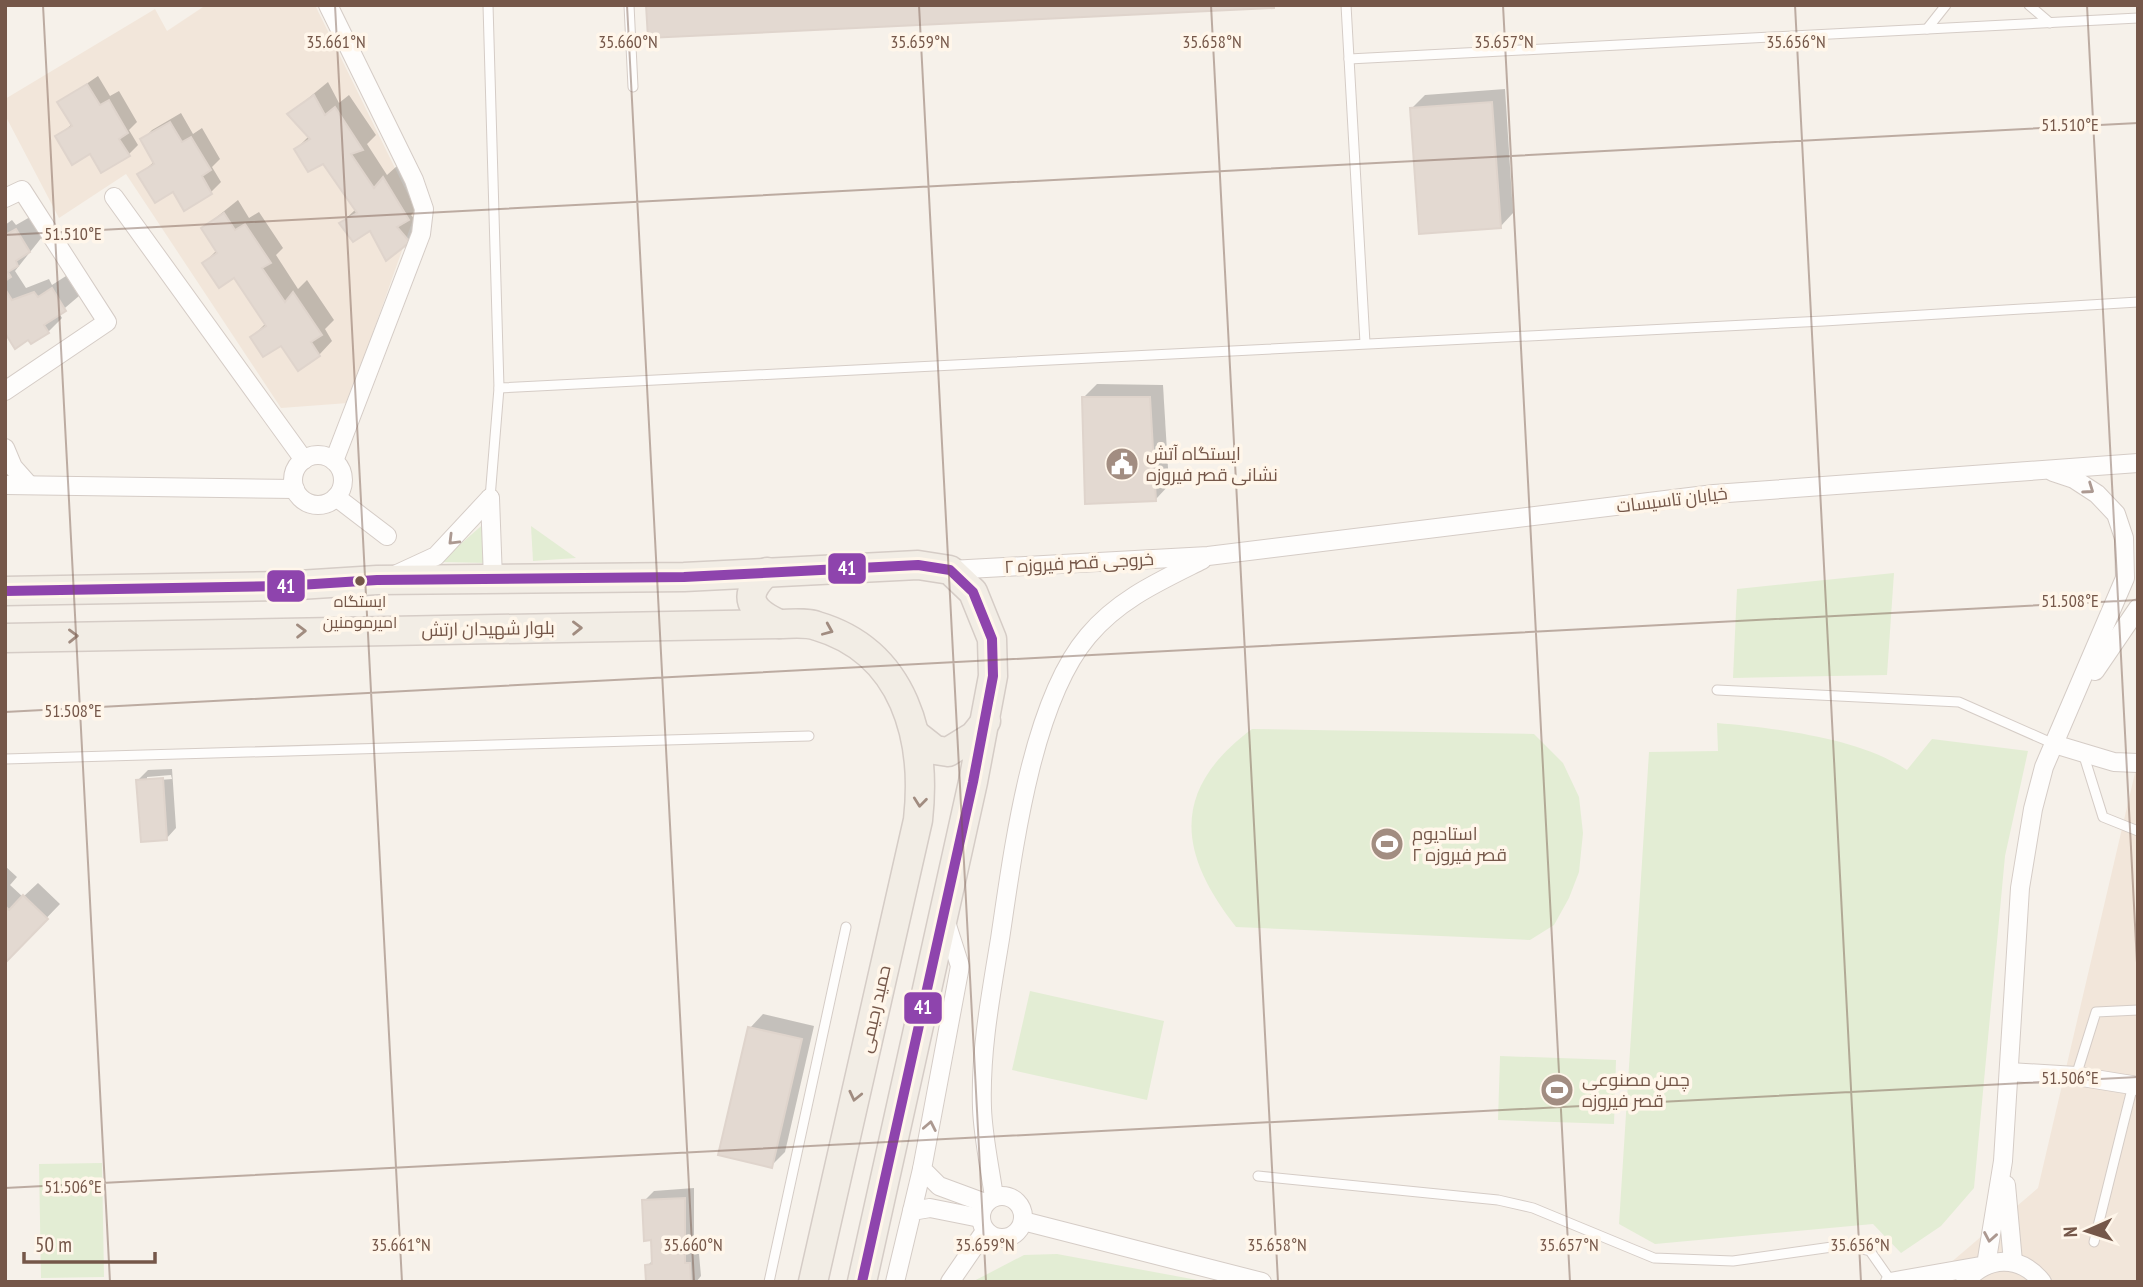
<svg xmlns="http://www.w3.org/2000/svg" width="2143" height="1287" font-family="'PT Sans Narrow',Cairo,sans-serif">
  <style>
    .residential { fill: #f2e6da }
    .green { fill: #e3edd4 }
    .shadow { fill: #0003; fill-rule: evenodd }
    .building { fill: #e3d9d1; stroke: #dfd4cc; stroke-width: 2 }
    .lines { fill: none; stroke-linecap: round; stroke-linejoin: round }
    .lane-casing { stroke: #d5ccc6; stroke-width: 11 }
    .street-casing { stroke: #d5ccc6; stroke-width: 20 }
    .primary-casing { stroke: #d5ccc6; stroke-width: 31 }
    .lane { stroke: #fefdfc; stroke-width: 9 }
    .street { stroke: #fefdfc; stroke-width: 18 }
    .primary { stroke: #f2ede5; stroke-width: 28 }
    .bus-1-casing { stroke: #fff6ea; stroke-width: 16 }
    .bus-1 { stroke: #8e44ad; stroke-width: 10 }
    .oneway { stroke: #ac9991 }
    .oneway2 { stroke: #a18c80 }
    .ticks { fill: none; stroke: #755749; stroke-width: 2; stroke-opacity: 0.45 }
    .bus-dot { fill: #755749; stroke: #fff6ea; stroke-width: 2.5 }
    .labels { text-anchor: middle; stroke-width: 7; stroke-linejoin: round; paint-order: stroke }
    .bus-label { font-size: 16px; fill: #755749; stroke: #fff6ea }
    .poi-label { font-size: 18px; fill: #755749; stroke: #fff6ea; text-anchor: start }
    .street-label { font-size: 18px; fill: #755749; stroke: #fff6ea }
    .ticks-label { font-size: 18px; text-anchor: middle; fill: #755749; stroke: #fff6ea; stroke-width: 7; stroke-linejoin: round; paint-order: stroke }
    .line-badge { stroke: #fff6ea; stroke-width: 2.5 }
    .badge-label { font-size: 19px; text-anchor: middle; font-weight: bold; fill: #fff }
  </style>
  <rect width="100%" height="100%" fill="#f6f1ea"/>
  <g class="residential">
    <polygon points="206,5 315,5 416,211 348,403 281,408 126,174 59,218 5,115 5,99 155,9 167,31"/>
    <polygon points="2138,760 2138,1282 1928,1282 2038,1188"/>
  </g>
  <g class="green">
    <polygon points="487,521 488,563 440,562"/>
    <polygon points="531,526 576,558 533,561"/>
    <polygon points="1894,573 1887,675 1733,678 1737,589"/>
    <path d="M 1717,723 C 1775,728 1859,738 1907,770 L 1932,739 L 2028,751 L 2005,856 L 1974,1188 L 1941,1226 L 1901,1253 L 1873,1224 L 1655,1244 L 1619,1224 L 1649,752 L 1718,751 Z"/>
    <path d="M 1252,729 L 1534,734 L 1563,763 L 1579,797 L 1583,833 L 1579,872 L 1569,898 L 1554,925 L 1530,940 L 1236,927 C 1178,853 1170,790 1252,729 Z"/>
    <polygon points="1030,991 1164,1021 1147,1100 1012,1070"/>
    <polygon points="1500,1056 1616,1060 1614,1124 1498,1120"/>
    <polygon points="102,1163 104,1277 41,1278 39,1164"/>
    <polygon points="1057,1254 1208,1282 972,1282 1024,1255"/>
  </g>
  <g class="shadow">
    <polygon points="98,76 110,96 119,91 137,122 129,130 138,145 128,155 91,152 57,137 72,124 60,102"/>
    <polygon points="328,82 339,103 349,95 376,135 367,144 387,175 397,166 422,205 411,215 422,227 386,259 371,229 341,223 355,210 324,161 296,149 309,136 289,114"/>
    <polygon points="1505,89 1513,213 1500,227 1412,108 1425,95"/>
    <polygon points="181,113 193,134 202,128 220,159 212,167 221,182 211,192 173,189 140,174 155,161 142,140 152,130"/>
    <polygon points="238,200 249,218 259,212 283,248 276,255 298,289 307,280 334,320 325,329 332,341 319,355 252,337 266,323 235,276 204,263 217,250 203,228"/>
    <polygon points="30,217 42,237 15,271 26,288 49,279 52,285 66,276 79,296 59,313 62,318 48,332 5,330 5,225 12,220 16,225"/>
    <polygon points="1097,384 1163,385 1169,485 1156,499 1084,397"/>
    <path d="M 172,769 L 176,828 L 166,839 L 138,780 L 148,770 ZM 171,775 L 172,779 L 147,781 L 147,777 Z"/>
    <polygon points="5,866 17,877 10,885 23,897 38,883 60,904 5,961"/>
    <polygon points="763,1014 814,1026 785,1152 771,1166 750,1028"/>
    <polygon points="694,1188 694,1254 699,1254 701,1276 696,1282 648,1282 647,1266 654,1259 644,1201 654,1191"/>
  </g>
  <g class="building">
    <polygon points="646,5 1274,5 1274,8 648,38"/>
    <polygon points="87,84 100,105 109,100 128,133 119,139 130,156 101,173 90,154 72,165 55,136 72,126 57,102"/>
    <polygon points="314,95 325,115 335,107 363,150 351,154 374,188 383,177 409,220 397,227 410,242 386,261 370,231 353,242 339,223 357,213 323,164 308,172 294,149 310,139 287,114"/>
    <polygon points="1492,102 1501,228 1419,234 1410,108"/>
    <polygon points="170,122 182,142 191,137 211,170 202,176 212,194 184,211 173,192 155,203 137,174 154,164 140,139"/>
    <polygon points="224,213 235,230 245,224 271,263 262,268 285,302 293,292 322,335 311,342 320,356 298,371 281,346 263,357 250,337 266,326 234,278 219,288 202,263 217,253 201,228"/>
    <polygon points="16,229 30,252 16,261 18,266 8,272 11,277 5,281 5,235"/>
    <polygon points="52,288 66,311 44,325 49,333 31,344 28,340 15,349 5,333 5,289 12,300 34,292 38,297"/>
    <polygon points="1082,397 1150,397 1156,501 1085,504"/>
    <polygon points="163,778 167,840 141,842 136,780"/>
    <polygon points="23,895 48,919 5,963 5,906 9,910"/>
    <polygon points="748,1027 802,1039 772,1168 718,1155"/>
    <polygon points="685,1198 685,1263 690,1263 691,1282 646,1282 645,1265 652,1264 651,1240 644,1241 642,1200"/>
  </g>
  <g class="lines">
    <defs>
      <g id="lane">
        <polyline points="488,5 499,388 490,498"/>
        <polyline points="629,5 633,87"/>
        <polyline points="1346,5 1365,343"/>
        <polyline points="2029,5 2050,23"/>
        <polyline points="1927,29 1946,5"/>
        <polyline points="1349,59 2138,18"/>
        <polyline points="499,388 1824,321 2138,302"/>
        <polyline points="1717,690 1959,702 2054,744"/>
        <polyline points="2083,753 2103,817 2138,831"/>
        <polyline points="5,759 809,736"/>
        <polyline points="2076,1076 2096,1012 2138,1010"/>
        <polyline points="1258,1176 1498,1200 1533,1208 1654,1258 1733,1261 1846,1245 1870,1251 1891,1281"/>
        <polyline points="2094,1242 2133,1085"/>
        <polyline points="769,1282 846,927"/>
      </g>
      <g id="street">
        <polyline points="328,5 414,180 424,209 421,234 334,461"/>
        <polyline points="114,197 304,460"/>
        <polyline points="5,198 22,190 107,322 5,391"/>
        <polyline points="5,448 13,467 29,485"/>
        <circle cx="318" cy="480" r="25"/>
        <polyline points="5,485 295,489"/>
        <polyline points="336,497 387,536"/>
        <polyline points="490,498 493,579"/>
        <polyline points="950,570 1208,556 1714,494 2138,463"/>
        <polyline points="397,574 436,556 490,498"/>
        <polyline points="2095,671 2138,608"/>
        <polyline points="2054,744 2114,762 2138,763"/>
        <polyline points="945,919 960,966 922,1169 939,1186 985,1203"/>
        <polyline points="2009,1072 2076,1076 2138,1086"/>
        <polyline points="2006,1185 2013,1262"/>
        <circle cx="1002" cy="1217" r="21"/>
        <path d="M 994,1197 C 990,1168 983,1137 982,1108 C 980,1051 991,994 1000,939 C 1013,852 1031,703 1088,636 C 1119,599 1160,581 1202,560"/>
        <polyline points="912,1211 922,1169"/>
        <polyline points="1023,1221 1262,1282"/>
        <polyline points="895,1282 912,1211 930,1208 980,1218"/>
        <polyline points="950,1282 985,1231"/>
        <polyline points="1890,1282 1986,1265 2003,1161 2020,888 2033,809 2044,767 2125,578 2124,538 2116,514 2097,494 2074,479 2053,472"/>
        <path d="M 1965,1282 C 1987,1256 2020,1254 2042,1282"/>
      </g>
      <g id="primary">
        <path d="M 767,572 C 740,596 751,611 779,624"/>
        <polyline points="5,591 283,586 377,580 684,577 918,565 950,570 973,592 992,639 993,676 973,782 862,1282"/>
        <path d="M 5,638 L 779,624 C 791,624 806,622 817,626 C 905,652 927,739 918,820 L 813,1282"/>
        <polyline points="916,735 935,750 948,752 974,736 986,721"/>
      </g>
    </defs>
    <use href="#lane" class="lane-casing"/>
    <use href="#street" class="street-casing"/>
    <use href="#primary" class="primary-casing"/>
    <use href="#lane" class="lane"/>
    <use href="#street" class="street"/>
    <use href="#primary" class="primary"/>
    <defs>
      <polyline id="bus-1" points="5,591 283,586 377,580 684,577 918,565 950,570 973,592 992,639 993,676 973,782 862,1282"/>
    </defs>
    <use href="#bus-1" class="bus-1-casing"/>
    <use href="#bus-1" class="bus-1"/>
  </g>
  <defs><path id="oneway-chevron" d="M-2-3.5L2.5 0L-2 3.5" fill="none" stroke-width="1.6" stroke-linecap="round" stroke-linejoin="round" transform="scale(1.75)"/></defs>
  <g class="oneway">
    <use href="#oneway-chevron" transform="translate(2089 489) rotate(35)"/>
    <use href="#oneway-chevron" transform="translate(453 540) rotate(135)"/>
    <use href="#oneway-chevron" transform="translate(930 1126) rotate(-79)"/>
    <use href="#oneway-chevron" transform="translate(1990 1237) rotate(100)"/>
  </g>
  <g class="oneway2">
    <use href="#oneway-chevron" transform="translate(577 628) rotate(-1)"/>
    <use href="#oneway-chevron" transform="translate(828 630) rotate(23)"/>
    <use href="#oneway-chevron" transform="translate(301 631) rotate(-1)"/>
    <use href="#oneway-chevron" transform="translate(73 636) rotate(-1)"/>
    <use href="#oneway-chevron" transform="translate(920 802) rotate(96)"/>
    <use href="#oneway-chevron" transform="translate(855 1096) rotate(103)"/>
  </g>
  <path class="ticks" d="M 43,5 L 110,1282M 335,5 L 402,1282M 627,5 L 694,1282M 919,5 L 986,1282M 1211,5 L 1278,1282M 1503,5 L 1570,1282M 1795,5 L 1861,1282M 2087,5 L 2138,982M 5,235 L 2138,123M 5,712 L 2138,600M 5,1188 L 2138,1077"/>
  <defs>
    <symbol id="civic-disc" viewBox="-11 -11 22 22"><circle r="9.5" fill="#a28d81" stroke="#fff6ea"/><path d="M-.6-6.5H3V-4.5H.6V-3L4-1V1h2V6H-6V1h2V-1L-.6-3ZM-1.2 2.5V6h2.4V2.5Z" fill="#fff"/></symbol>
    <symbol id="stadium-disc" viewBox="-11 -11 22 22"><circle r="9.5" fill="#a28d81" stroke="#fff6ea"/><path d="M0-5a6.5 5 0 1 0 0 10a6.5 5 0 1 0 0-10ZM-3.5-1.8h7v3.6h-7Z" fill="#fff"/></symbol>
  </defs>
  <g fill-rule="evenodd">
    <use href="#civic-disc" x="1103" y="445" width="38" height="38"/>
    <use href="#stadium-disc" x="1368" y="825" width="38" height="38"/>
    <use href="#stadium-disc" x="1538" y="1071" width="38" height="38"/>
  </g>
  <circle class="bus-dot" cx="360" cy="581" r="6"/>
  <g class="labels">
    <g class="bus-label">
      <text x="360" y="607">ایستگاه<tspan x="360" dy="21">امیرمومنین</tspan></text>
    </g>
    <g class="poi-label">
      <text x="1146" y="460">ایستگاه آتش<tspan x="1146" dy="21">نشانی قصر فیروزه</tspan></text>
      <text x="1412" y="840">استادیوم<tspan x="1412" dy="21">قصر فیروزه ۲</tspan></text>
      <text x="1582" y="1086">چمن مصنوعی<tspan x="1582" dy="21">قصر فیروزه</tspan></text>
    </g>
    <g class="street-label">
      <text transform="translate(1672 500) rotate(-7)" y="6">خیابان تاسیسات</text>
      <text transform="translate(1079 563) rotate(-3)" y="6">خروجی قصر فیروزه ۲</text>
      <text transform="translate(488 629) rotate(-1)" y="6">بلوار شهیدان ارتش</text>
      <text transform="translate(875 1009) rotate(-77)" y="6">حمید رحیمی</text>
    </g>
  </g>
  <g class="ticks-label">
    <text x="336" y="48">35.661°N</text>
    <text x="628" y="48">35.660°N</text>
    <text x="920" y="48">35.659°N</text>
    <text x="1212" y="48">35.658°N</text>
    <text x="1504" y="48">35.657°N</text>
    <text x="1796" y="48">35.656°N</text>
    <text x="2070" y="131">51.510°E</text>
    <text x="73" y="240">51.510°E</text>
    <text x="2070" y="607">51.508°E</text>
    <text x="73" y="717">51.508°E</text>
    <text x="2070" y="1084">51.506°E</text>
    <text x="73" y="1193">51.506°E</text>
    <text x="401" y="1251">35.661°N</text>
    <text x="693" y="1251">35.660°N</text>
    <text x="985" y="1251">35.659°N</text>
    <text x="1277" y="1251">35.658°N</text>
    <text x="1569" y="1251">35.657°N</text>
    <text x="1860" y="1251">35.656°N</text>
  </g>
  <g class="line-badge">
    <rect x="827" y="552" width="40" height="33" rx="7" fill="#8e44ad"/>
    <rect x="266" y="569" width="40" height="34" rx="7" fill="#8e44ad"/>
    <rect x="903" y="991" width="40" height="34" rx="7" fill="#8e44ad"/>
  </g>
  <g class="badge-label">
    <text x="847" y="575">41</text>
    <text x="286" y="593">41</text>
    <text x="923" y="1014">41</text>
  </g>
  <rect width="2143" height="1287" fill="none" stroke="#755749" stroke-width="14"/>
  <g transform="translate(2087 1231) rotate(267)" stroke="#fff6ea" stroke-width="5" paint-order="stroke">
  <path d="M0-5L12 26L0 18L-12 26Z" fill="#755749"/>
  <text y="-10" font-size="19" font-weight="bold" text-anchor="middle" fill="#755749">N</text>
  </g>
  <path d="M24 1252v10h131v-10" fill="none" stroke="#755749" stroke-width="3.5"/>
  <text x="35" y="1252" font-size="21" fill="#755749" stroke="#fff6ea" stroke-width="5" paint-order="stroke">50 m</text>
</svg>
